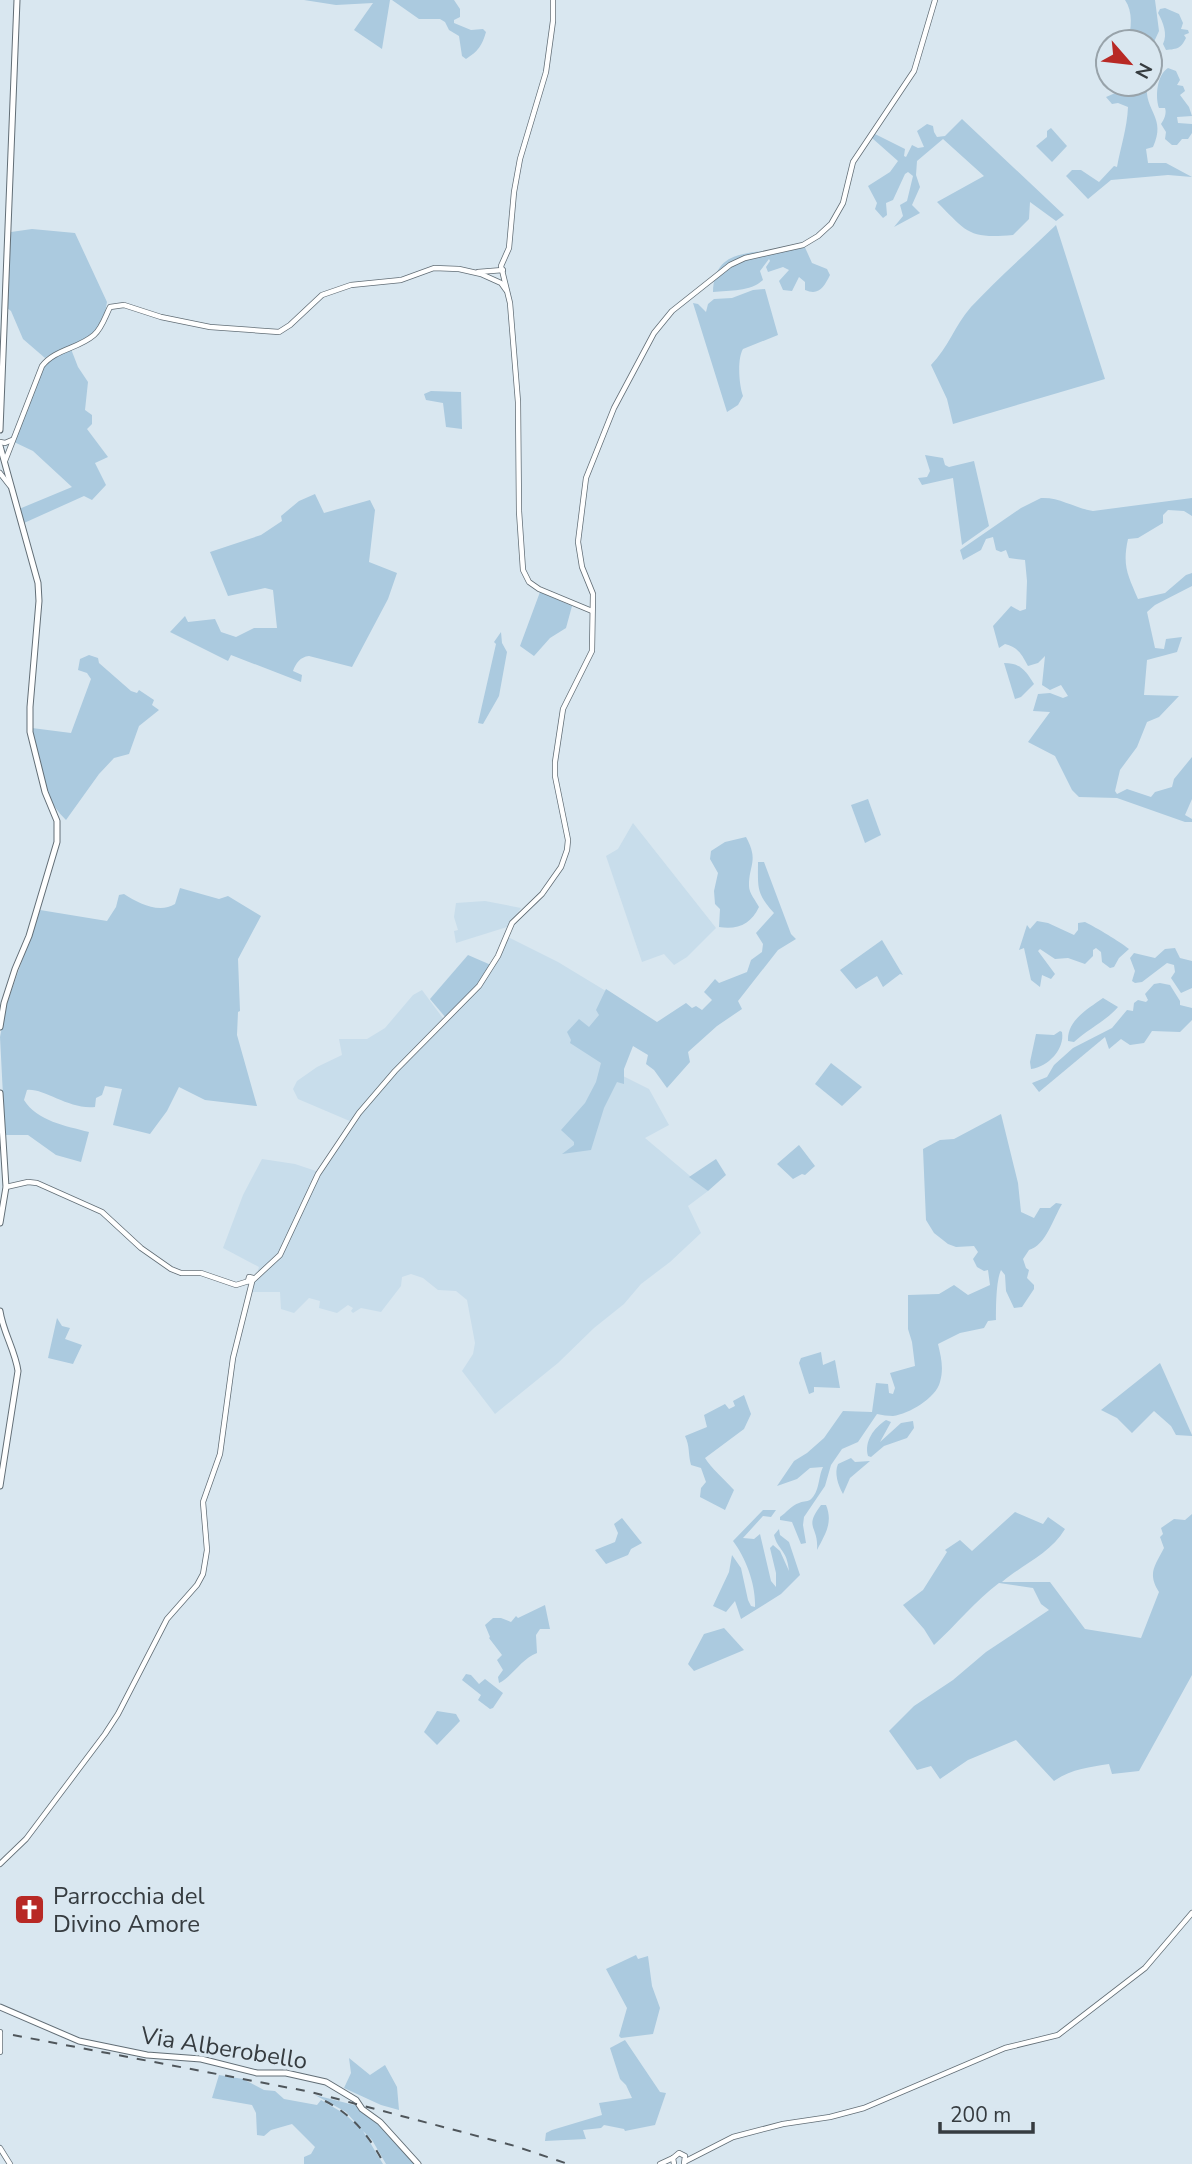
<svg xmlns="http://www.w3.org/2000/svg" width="1192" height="2164" font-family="'Nunito Sans',sans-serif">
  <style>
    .built { fill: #c8ddeb }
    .green { fill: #abcadf }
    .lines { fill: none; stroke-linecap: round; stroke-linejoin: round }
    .secondary-casing { stroke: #626e76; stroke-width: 6 }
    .primary-casing { stroke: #626e76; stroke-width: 7 }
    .secondary { stroke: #fff; stroke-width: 4.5 }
    .primary { stroke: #fff; stroke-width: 5 }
    .rail { stroke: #4f565b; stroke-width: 2; stroke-dasharray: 9 9; stroke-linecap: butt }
    .labels { text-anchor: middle; stroke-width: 7; stroke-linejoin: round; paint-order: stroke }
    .poi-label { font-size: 24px; fill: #363c40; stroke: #d9e7f0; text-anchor: start }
    .street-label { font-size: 24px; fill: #363c40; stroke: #d9e7f0 }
  </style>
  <rect width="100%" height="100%" fill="#d9e7f0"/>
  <g class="built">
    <polygon points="633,823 716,928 687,957 674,965 664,954 642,962 606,856 618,849"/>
    <polygon points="485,901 521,908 507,927 456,943 454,931 458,930 454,917 456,903"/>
    <polygon points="506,936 558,962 624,1002 621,1075 649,1089 669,1125 645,1138 708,1191 688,1206 701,1233 670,1262 641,1284 624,1304 594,1328 558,1363 495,1414 462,1371 473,1354 475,1343 467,1300 456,1291 438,1290 423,1278 411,1274 402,1277 401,1286 381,1312 361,1308 353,1313 351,1311 353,1308 348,1305 337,1313 319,1308 320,1301 309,1298 294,1313 281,1309 280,1292 251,1292 251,1284 256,1277 259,1267 223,1248 243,1195 262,1159 295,1164 319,1172 352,1122 298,1099 293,1089 297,1081 317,1067 342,1055 339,1039 367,1039 385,1028 413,995 422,990 445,1021 498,956"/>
  </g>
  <g class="green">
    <polygon points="304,0 390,0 382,49 354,30 373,3 336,5"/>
    <path d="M 392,0 L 454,0 L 460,9 L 460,17 L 454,20 L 454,23 L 471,30 L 483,29 L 486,32 C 482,46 478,51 466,59 L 462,56 L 459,36 L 449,30 L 445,22 L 440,19 L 419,19 Z"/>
    <path d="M 1125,0 L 1155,0 L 1159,31 L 1153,44 L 1150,63 L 1150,42 L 1127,42 C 1132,30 1133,11 1125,0 Z"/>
    <path d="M 1165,8 L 1179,14 L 1183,23 L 1181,29 L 1188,30 L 1189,33 L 1184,35 L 1186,38 C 1181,48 1178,49 1166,50 L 1163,44 C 1168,34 1163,22 1158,13 L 1160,9 Z"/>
    <path d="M 1168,68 L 1176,71 L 1180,80 L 1177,85 L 1183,86 L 1185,91 L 1180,95 L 1189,107 L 1192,116 L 1177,117 L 1178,123 L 1192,124 L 1192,133 L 1188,139 L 1182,139 L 1177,145 L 1172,145 L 1165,139 L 1166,132 L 1161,124 C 1164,120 1167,113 1165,108 L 1159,108 C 1155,96 1157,75 1168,68 Z"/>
    <path d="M 1123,84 L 1147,84 C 1144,112 1167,117 1153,147 L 1146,149 L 1148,163 L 1166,163 L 1192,177 L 1168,175 L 1111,180 L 1088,199 L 1066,176 L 1072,170 L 1081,170 L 1099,182 L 1114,166 L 1117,167 C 1121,145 1127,129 1128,107 L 1118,103 L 1112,104 L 1106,97 L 1120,91 Z"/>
    <path d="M 962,119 L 1064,215 L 1056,221 L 1030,202 L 1029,219 L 1013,235 C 968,239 967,232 937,202 L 984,176 L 943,139 L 917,161 L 916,175 L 920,187 L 912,205 L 920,213 L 894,227 L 903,216 L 900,205 L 907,201 L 913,176 L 908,172 L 905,174 L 893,200 L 886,203 L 887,215 L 883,218 L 875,209 L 877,203 L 868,186 L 890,172 L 898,161 L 872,138 L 875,134 L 905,149 L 904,156 L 906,157 L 912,145 L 918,148 L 924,147 L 917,131 L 927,124 L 933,126 L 934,132 L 937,137 L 945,136 Z"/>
    <polygon points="1051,128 1067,146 1052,162 1036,146 1047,137 1047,131"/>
    <path d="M 1056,225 L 1105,379 L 953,424 L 947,399 L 931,365 C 948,348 955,325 971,307 C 998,278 1028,252 1056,225 Z"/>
    <path d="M 32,229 L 75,233 L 107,302 C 101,343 74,340 45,358 L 23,339 L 11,311 L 7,308 L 11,232 Z"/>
    <path d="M 803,243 L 812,263 L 827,269 L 830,275 C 824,287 819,296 805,290 L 805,282 L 799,277 L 792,291 L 783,290 L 779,281 L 789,270 L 783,267 L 768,272 L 766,267 L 770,261 L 769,259 L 760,271 L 763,280 C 750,292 730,290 713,292 C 714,249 749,254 780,249 C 788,248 795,245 803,243 Z"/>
    <path d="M 765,289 L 778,335 L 743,349 C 737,359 739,385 743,396 L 738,405 L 727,412 L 693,303 L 698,304 L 706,312 L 708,304 L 714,299 L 732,298 L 753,290 Z"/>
    <polygon points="71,349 78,367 88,382 85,410 92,415 92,424 87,429 108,457 95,463 106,485 92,500 84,496 24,523 19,509 72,487 33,451 14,442 44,366 50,358"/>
    <polygon points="431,391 461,392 462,429 446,427 443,403 426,400 424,394"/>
    <polygon points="925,455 943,458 945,465 949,467 974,461 989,526 962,545 953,478 922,485 918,478 927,477 930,471"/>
    <path d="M 315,494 L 324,513 L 370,500 L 375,510 L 369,562 L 397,573 L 388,599 L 352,667 L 309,656 C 300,657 296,663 293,671 L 302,675 L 301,682 L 231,655 L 228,661 L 170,632 L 185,616 L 188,622 L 215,619 L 221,632 L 236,637 L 254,628 L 277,628 L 273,590 L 265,588 L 228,596 L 210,552 L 261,535 L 282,521 L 281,516 L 299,501 Z"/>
    <path d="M 1041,498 C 1060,497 1074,508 1093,511 L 1192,498 L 1192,516 L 1184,511 L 1168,510 L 1163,515 L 1163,523 L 1138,538 L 1128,539 C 1122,566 1128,575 1138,599 L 1165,593 L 1186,575 L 1192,573 L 1192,586 L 1155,605 L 1147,612 L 1155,648 L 1164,649 L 1166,639 L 1182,637 L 1177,652 L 1147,660 L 1144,695 L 1179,696 L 1159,717 L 1147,722 L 1137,747 L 1120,770 L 1115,791 L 1117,794 L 1127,789 L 1151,797 L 1155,792 L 1172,787 L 1174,779 L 1192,757 L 1192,799 L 1185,815 L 1192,819 L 1192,822 L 1185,822 L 1117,798 L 1079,797 L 1072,790 L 1055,756 L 1028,742 L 1050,712 L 1033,711 L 1038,694 L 1050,693 L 1063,698 L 1068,696 L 1061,685 L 1050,690 L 1042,685 L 1045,656 L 1038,663 L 1028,666 C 1022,655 1018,647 1005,644 L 999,648 L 993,626 L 1011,606 L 1020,611 L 1026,609 L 1027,581 L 1025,560 L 1009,558 L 1006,550 L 1001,552 L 996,550 L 993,537 L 986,539 L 981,550 L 963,560 L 960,550 L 1021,508 Z"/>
    <polygon points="540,592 572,606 566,628 550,638 534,656 520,646"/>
    <polygon points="501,632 502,643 507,652 499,696 483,724 478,723 496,644 494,642"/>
    <path d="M 89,655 L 98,658 L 99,663 L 131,691 L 137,693 L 139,690 L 154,700 L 152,705 L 159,710 L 139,726 L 129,754 L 114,758 L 99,774 L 66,820 C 41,797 39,759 32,728 L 71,733 L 91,679 L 87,673 L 78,670 L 80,659 Z"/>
    <path d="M 1004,663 C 1021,663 1026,671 1034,684 L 1021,697 L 1015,699 Z"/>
    <polygon points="868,799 881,835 865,843 851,805"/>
    <path d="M 746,837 C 759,861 749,864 749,886 C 749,893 756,901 759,907 C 751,924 738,930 719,927 L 720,909 L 715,904 L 714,891 L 718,873 L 710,859 L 711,851 L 725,842 Z"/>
    <path d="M 758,862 L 764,862 L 791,934 L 796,939 L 778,950 L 738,1001 L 742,1009 L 717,1026 L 688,1052 L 690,1062 L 667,1088 L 654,1070 L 646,1064 L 648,1055 L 633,1046 L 624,1069 L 624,1084 L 617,1082 L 604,1108 L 591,1150 L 562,1154 L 574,1145 L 574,1142 L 561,1130 L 585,1103 L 596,1082 L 601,1063 L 570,1043 L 571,1040 L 567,1032 L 579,1019 L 589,1027 L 599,1015 L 596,1010 L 606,989 L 657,1022 L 686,1003 L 692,1008 L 696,1006 L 702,1010 L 712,1000 L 704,992 L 715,979 L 719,983 L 747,972 L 751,960 L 762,952 L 763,944 L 756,933 L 774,913 C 756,893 758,888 758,862 Z"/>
    <path d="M 180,888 L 219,899 L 228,896 L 261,916 L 238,959 L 240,1011 L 238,1012 L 237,1035 L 257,1106 L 205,1100 L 179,1087 L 167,1111 L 150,1134 L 113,1125 L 122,1089 L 105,1086 L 102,1095 L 96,1098 L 95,1107 C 69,1110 44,1088 27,1090 L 24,1100 C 37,1121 66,1126 89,1132 L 81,1162 L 56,1155 L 28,1135 L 5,1135 L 0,1037 L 6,1006 L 40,910 L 107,921 L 116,907 L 119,895 L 124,894 C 138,903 159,914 175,904 Z"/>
    <path d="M 1037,921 L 1048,923 L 1074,935 L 1078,930 L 1078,923 L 1085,922 C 1097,928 1119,941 1129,949 L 1119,958 L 1114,967 L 1110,968 L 1102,962 L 1101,952 L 1096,948 L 1093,950 L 1093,956 L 1085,964 L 1068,958 L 1055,959 L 1040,949 L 1038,951 L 1055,974 L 1051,979 L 1042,975 L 1040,987 L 1031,980 L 1024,948 L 1019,950 L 1027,925 L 1030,929 Z"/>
    <polygon points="882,940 903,975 900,974 883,987 877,976 856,989 840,970"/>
    <polygon points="1175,948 1180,958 1192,961 1192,988 1181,993 1171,978 1175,972 1174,965 1167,963 1142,982 1135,983 1132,981 1135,971 1130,958 1134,953 1155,958 1165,949"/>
    <polygon points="468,955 491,965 478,984 446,1018 430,999"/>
    <polygon points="1160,983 1170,985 1180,1001 1180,1005 1192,1008 1192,1020 1180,1032 1152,1031 1144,1043 1130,1045 1121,1039 1109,1049 1105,1037 1039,1092 1032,1083 1047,1077 1054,1065 1073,1048 1112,1028 1127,1010 1133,1011 1134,1003 1138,1000 1146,1002 1148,1000 1145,994 1154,984"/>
    <path d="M 1103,998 L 1118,1007 C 1106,1021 1088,1029 1074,1042 L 1068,1041 C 1067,1020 1088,1009 1103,998 Z"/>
    <path d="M 1060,1031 L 1062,1032 C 1065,1049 1048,1067 1031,1069 L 1030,1062 L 1036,1034 L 1054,1035 Z"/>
    <polygon points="831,1063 862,1087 842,1106 815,1084"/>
    <path d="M 1001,1114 L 1018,1183 L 1021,1212 L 1034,1218 L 1040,1208 L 1050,1208 L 1056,1203 L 1062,1204 C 1053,1219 1046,1245 1029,1250 L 1023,1259 L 1026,1268 L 1029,1270 L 1027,1278 L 1034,1285 L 1034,1289 L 1022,1307 L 1014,1308 L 1006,1291 L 1005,1275 L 1001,1270 C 996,1281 996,1307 996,1320 L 988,1321 L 984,1328 L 960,1333 L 938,1344 C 941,1357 944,1368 940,1382 C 936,1398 909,1414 893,1416 C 888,1416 882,1415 877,1414 L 858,1442 L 842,1449 L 831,1465 L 825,1486 L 804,1517 L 803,1525 L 806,1543 L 801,1544 L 792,1522 L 780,1520 L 780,1517 C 786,1513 792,1505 799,1503 C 802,1501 807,1502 810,1500 C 820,1492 818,1477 823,1467 L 810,1468 L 797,1479 L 777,1486 L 794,1461 L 807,1453 L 824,1438 L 843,1411 L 872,1412 L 876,1383 L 888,1384 L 889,1393 L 893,1394 L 895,1388 L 890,1373 L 915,1366 L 912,1342 L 908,1329 L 908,1295 L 939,1294 L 954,1285 L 968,1295 L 990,1285 L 988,1270 L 984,1271 L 977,1267 L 973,1259 L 978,1252 L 974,1246 L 956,1247 L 948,1244 L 934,1233 L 926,1220 L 923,1149 L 940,1140 L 954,1139 Z"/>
    <polygon points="799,1145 815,1166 805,1175 802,1174 793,1179 777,1164"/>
    <polygon points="716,1159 726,1175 708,1191 689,1177"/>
    <polygon points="57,1318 62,1326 70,1328 65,1339 82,1345 73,1364 48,1358"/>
    <polygon points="821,1352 823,1365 835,1360 840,1388 814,1387 814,1392 809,1394 799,1363 801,1358"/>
    <polygon points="1160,1363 1192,1435 1192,1436 1176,1435 1171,1426 1154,1411 1132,1433 1117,1418 1101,1410"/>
    <path d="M 744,1395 L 751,1414 L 744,1429 L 705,1458 C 710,1467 726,1481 734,1490 L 725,1510 L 700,1497 L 701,1488 L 706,1482 L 701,1468 L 691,1465 C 688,1454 690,1446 685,1436 L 707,1427 L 704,1415 L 725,1404 L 729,1409 L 735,1406 L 733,1401 Z"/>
    <path d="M 886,1420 L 891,1422 L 880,1442 L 901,1423 L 913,1421 L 914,1428 L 907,1438 L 884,1446 L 871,1457 L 868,1456 C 864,1441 874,1428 886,1420 Z"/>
    <path d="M 851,1458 L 855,1462 L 870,1461 L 850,1478 L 843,1494 C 838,1485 834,1473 838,1464 Z"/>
    <path d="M 821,1505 L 826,1505 C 833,1522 826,1533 817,1550 C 819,1525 803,1529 821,1505 Z"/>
    <path d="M 763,1510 L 776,1510 L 771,1517 L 763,1516 L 743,1538 L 754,1539 L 760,1534 L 771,1581 L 776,1587 L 776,1573 L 770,1548 L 773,1545 L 780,1551 L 789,1571 C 787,1549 778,1551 774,1535 L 779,1529 L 780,1535 L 789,1542 L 800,1575 L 781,1594 L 741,1619 L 735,1601 L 726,1612 L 713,1606 L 729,1572 L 732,1555 L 741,1568 L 748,1600 L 751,1606 L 755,1607 C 756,1585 746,1558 733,1541 Z"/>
    <path d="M 1015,1512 L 1043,1524 L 1048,1517 L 1065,1529 C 1050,1554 1023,1564 1002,1582 L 1050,1582 L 1085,1629 L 1141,1638 L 1159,1592 C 1147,1573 1155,1566 1164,1548 L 1160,1537 L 1163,1534 L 1161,1528 L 1174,1519 L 1185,1520 L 1192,1514 L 1192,1675 L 1139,1771 L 1112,1774 L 1109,1764 C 1090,1767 1071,1769 1054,1781 L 1016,1740 L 968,1760 L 940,1779 L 931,1766 L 917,1770 L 889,1731 L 914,1706 L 953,1680 L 986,1652 L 1049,1610 L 1041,1604 L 1033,1588 L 999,1583 C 975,1601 956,1625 934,1645 L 924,1629 L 903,1605 L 923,1590 L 947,1552 L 945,1550 L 960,1540 L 972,1551 Z"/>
    <polygon points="622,1518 642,1543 631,1549 628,1555 606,1564 595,1550 615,1542 618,1533 614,1524"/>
    <path d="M 545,1605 L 550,1629 L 540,1629 L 536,1635 L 537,1653 C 521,1659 513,1676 499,1683 L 498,1677 L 503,1670 L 497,1660 L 502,1655 L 489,1638 L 490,1637 L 485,1625 L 493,1618 L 501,1618 L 511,1622 L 516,1616 L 518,1618 Z"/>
    <polygon points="724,1628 744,1650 694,1671 688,1664 704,1634"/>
    <polygon points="466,1674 471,1675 479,1684 485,1679 503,1693 493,1708 490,1709 478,1700 481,1695 462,1680"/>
    <polygon points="437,1711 456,1714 460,1721 437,1745 424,1732"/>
    <polygon points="636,1955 638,1959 648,1956 652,1986 660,2008 653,2034 621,2038 619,2036 627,2008 606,1969"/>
    <polygon points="625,2040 660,2092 666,2093 655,2125 625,2131 624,2129 604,2125 601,2128 583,2130 586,2139 545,2141 546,2133 552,2130 602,2115 599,2103 632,2098 626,2085 620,2079 610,2048"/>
    <polygon points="349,2058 370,2075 385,2065 397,2087 399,2110 381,2105 344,2088 351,2073"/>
    <polygon points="219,2075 243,2079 264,2090 275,2091 284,2099 317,2105 321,2100 345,2114 362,2130 346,2112 315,2095 358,2106 360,2111 378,2124 416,2164 386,2164 372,2140 363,2131 383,2164 304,2164 304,2157 311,2154 315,2147 292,2124 271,2130 264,2136 257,2135 256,2113 252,2105 212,2098"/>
  </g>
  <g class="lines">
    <defs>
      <g id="secondary">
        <polyline points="553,0 553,21 546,72 520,159 514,192 509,248 501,266 510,303 518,402 519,511 523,570 529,582 539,589 592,611"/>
        <polyline points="478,272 503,270"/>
        <polyline points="0,442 5,443 12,440"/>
        <path d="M 5,461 L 42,366 C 55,349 78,349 94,335 C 102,328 105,317 110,307 L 124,305 L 161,317 L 210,327 L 279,332 L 290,325 L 322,295 L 351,285 L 401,280 L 434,268 L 459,269 L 481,274 L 501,283 L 506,290"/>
        <polyline points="0,473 10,486"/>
        <polyline points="6,1187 28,1182 37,1183 102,1212 141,1248 171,1269 181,1273 201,1273 236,1285 249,1281"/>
        <polyline points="253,1280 280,1255 318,1174 359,1113 395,1071 479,986 498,956 512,923 542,894 561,867 567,850 568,840 555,776 555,762 563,709 592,651 593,594 582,567 578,542 586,478 614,408 654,333 672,311 730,265 745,258 803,245 818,236 831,224 843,203 853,162 914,71 935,0"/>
        <polyline points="0,1864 26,1839 105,1734 118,1714 167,1619 197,1585 203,1574 207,1550 203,1502 220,1454 233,1358 252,1282 248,1281 249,1277 253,1278 252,1281"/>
        <polyline points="0,2032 0,2052"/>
        <polyline points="0,2148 10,2164"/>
        <polyline points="686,2161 733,2137 783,2124 830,2117 864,2108 1005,2048 1058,2035 1145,1968 1192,1913"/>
        <polyline points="660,2164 673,2158"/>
        <polyline points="674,2164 673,2158 679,2153 685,2156 684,2164"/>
      </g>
      <g id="primary">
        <polyline points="0,430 17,0"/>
        <polyline points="0,446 38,583 39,601 30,707 30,732 45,792 57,821 57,842 29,936 15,969 4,1003 0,1027"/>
        <polyline points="0,1093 6,1187 0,1223"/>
        <path d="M 0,1311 C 3,1332 15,1350 18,1371 L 0,1486"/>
        <polyline points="0,2007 79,2041 147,2055 201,2059 257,2073 286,2073 326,2082 356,2100 362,2109 380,2122 418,2164"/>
      </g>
    </defs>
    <use href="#secondary" class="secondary-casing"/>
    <use href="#primary" class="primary-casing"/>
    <use href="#secondary" class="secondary"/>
    <use href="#primary" class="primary"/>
    <g class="rail">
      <polyline points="13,2035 311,2092 515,2146 568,2164"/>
      <path d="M 325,2101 C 352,2114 371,2138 384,2164"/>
    </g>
  </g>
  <defs>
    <symbol id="church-square" viewBox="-11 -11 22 22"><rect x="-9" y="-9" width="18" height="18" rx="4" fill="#b82925" stroke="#d9e7f0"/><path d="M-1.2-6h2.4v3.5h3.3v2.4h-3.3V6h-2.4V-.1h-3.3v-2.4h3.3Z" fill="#fff"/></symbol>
  </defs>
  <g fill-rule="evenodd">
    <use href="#church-square" x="12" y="1892" width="35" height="35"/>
  </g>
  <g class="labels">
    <g class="poi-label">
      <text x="53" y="1904">Parrocchia del<tspan x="53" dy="28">Divino Amore</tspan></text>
    </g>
    <g class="street-label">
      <text transform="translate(224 2048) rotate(9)" y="8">Via Alberobello</text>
    </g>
  </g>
  <g transform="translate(1129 63) rotate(118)"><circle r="33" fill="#d9e7f0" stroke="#98a3aa" stroke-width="2"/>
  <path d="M0-5L12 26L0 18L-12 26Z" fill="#b82925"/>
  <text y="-10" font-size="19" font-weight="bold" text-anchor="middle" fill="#363c40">N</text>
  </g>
  <path d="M940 2122v10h93v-10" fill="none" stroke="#363c40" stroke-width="3.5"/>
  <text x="950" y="2122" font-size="21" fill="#363c40" stroke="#d9e7f0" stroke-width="5" paint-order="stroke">200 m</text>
</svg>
